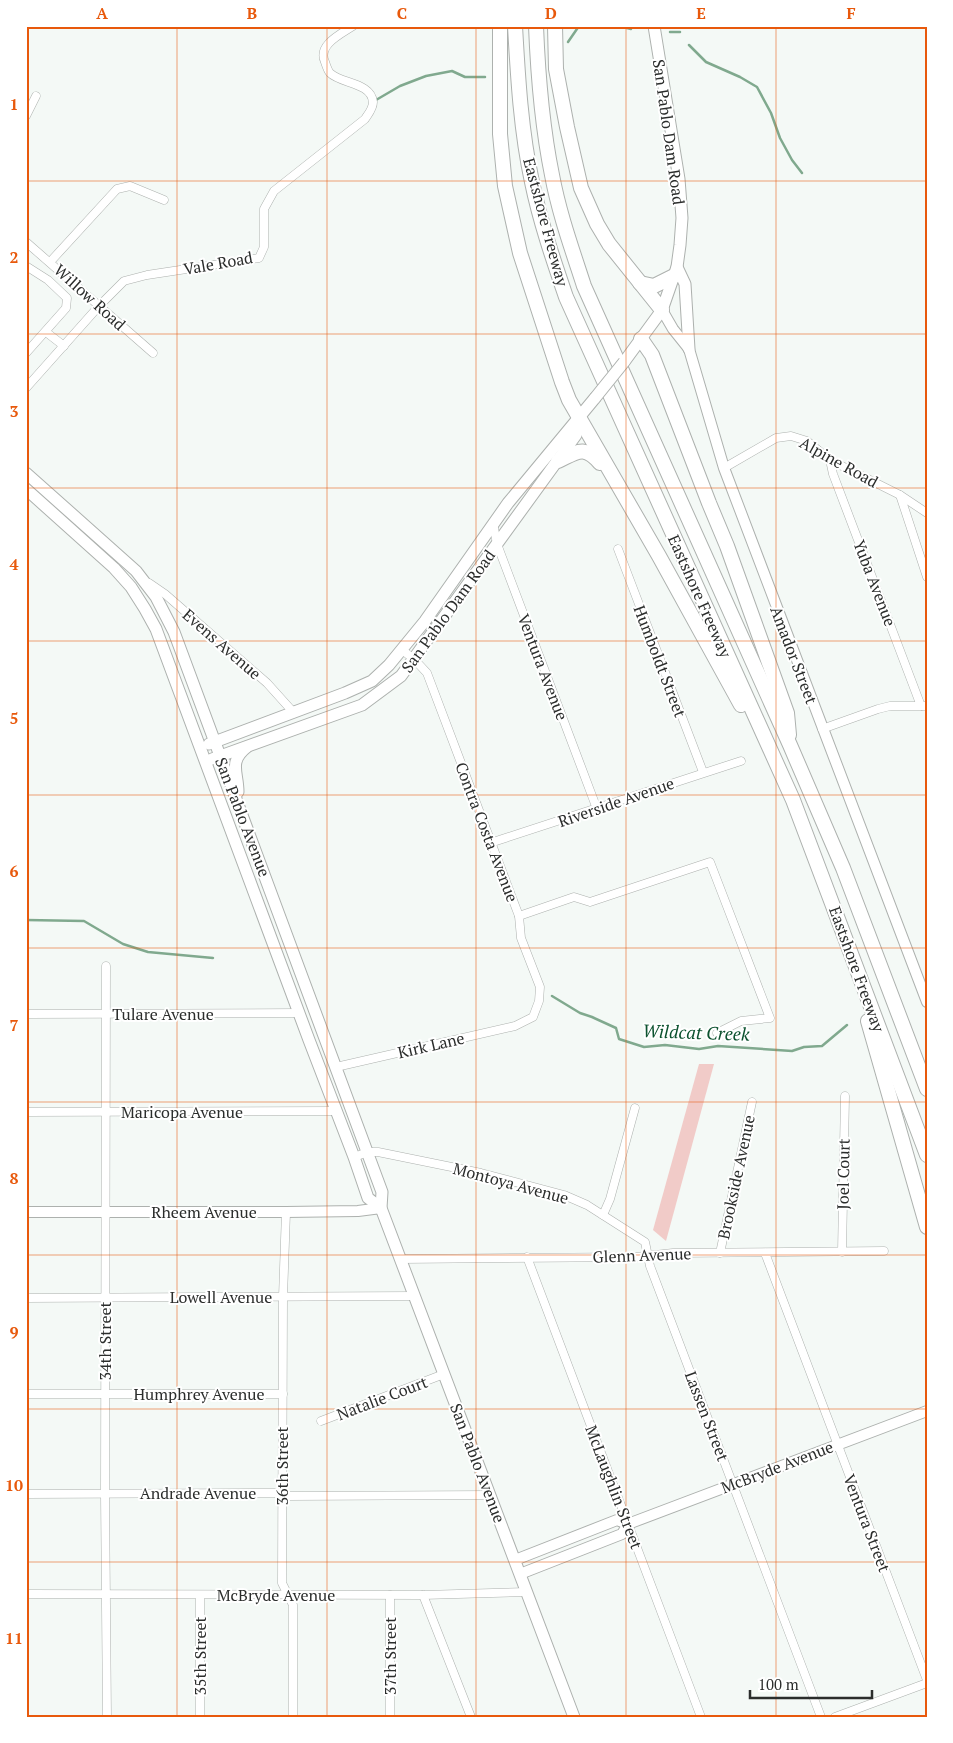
<svg xmlns="http://www.w3.org/2000/svg" width="953" height="1743" font-family="'PT Serif',serif">
  <style>
    .grass { fill: #f1cbc8 }
    .lines { fill: none; stroke-linecap: round; stroke-linejoin: round }
    .stream { stroke: #80a98e; stroke-width: 2.5 }
    .street-casing { stroke: #adb1ae; stroke-width: 9 }
    .secondary-casing { stroke: #adb1ae; stroke-width: 12 }
    .primary-casing { stroke: #adb1ae; stroke-width: 13 }
    .highway-casing { stroke: #adb1ae; stroke-width: 16 }
    .street { stroke: #fff; stroke-width: 8 }
    .secondary { stroke: #fff; stroke-width: 10 }
    .primary { stroke: #fff; stroke-width: 11 }
    .highway { stroke: #fff; stroke-width: 14 }
    .primary-bridge-casing { stroke: #adb1ae; stroke-width: 13; stroke-linecap: butt }
    .primary-bridge { stroke: #fff; stroke-width: 11 }
    .grid { fill: none; stroke: #e8590c; stroke-width: 1; stroke-opacity: 0.55 }
    .labels { text-anchor: middle; stroke-width: 4; stroke-linejoin: round; paint-order: stroke }
    .street-label { font-size: 16px; fill: #2b2d2c; stroke: #fff }
    .water-label { font-size: 18px; font-style: italic; fill: #0c522f; stroke: #fff }
    .neatline { fill: none; stroke: #e8590c; stroke-width: 2 }
    .grid-label { font-size: 16px; text-anchor: middle; font-weight: bold; fill: #e8590c }
  </style>
  <rect width="100%" height="100%" fill="#f4f9f6"/>
  <polygon class="grass" points="699,1064 714,1064 666,1241 653,1230"/>
  <g class="lines">
    <g class="stream">
      <polyline points="619,26 631,29"/>
      <polyline points="670,32 680,32"/>
      <polyline points="568,42 579,26"/>
      <polyline points="689,45 706,62 740,77 757,87 771,113 780,138 792,160 802,173"/>
      <polyline points="376,100 400,86 426,76 452,71 465,77 485,77"/>
      <polyline points="26,920 84,921 123,944 148,952 213,958"/>
      <polyline points="552,996 580,1013 592,1017 616,1028 619,1039 644,1047 665,1045 699,1049 718,1046 792,1051 804,1047 822,1046 847,1025"/>
    </g>
    <defs>
      <g id="street">
        <polyline points="26,116 36,96"/>
        <polyline points="26,242 153,353"/>
        <polyline points="50,262 117,189 130,186 164,200"/>
        <polyline points="26,266 48,280 67,298 66,308 26,353"/>
        <polyline points="46,332 64,346"/>
        <path d="M 26,388 L 99,306 L 124,281 L 147,275 L 259,258 L 264,247 L 264,209 L 274,191 L 365,119 C 368,114 373,109 373,102 C 371,82 341,84 330,73 C 328,71 326,65 325,62 C 317,45 341,34 353,26"/>
        <polyline points="830,460 833,474 921,706"/>
        <polyline points="724,468 776,438 791,436 807,441 830,460 900,495 927,513"/>
        <polyline points="900,495 927,577"/>
        <polyline points="493,523 497,544 597,809"/>
        <polyline points="618,549 703,772"/>
        <polyline points="149,583 165,594 267,683 294,713"/>
        <polyline points="822,729 878,709 890,706 927,706"/>
        <polyline points="490,843 741,761"/>
        <polyline points="519,916 574,897 590,902 710,862 770,1018 741,1021 717,1033"/>
        <polyline points="106,966 105,1494 107,1717"/>
        <polyline points="26,1014 299,1013"/>
        <polyline points="336,1067 515,1026 533,1017 539,1001 540,987 521,938 519,916 427,673 414,659 402,650"/>
        <polyline points="26,1112 337,1111"/>
        <polyline points="354,1157 368,1152 378,1152 481,1173 564,1195 587,1205 645,1242 650,1266 821,1717"/>
        <polyline points="286,1212 283,1297 282,1583 293,1605 293,1717"/>
        <polyline points="603,1215 610,1199 635,1108"/>
        <polyline points="842,1252 845,1096"/>
        <polyline points="720,1253 752,1102"/>
        <polyline points="765,1253 927,1680"/>
        <polyline points="527,1257 701,1717"/>
        <polyline points="400,1259 636,1257 673,1253 884,1251"/>
        <polyline points="26,1298 415,1296"/>
        <polyline points="26,1394 283,1394"/>
        <polyline points="321,1421 444,1374"/>
        <polyline points="26,1494 275,1493 289,1496 490,1495"/>
        <polyline points="26,1594 423,1595 527,1592"/>
        <polyline points="200,1595 200,1717"/>
        <polyline points="390,1595 390,1717"/>
        <polyline points="423,1595 471,1717"/>
        <polyline points="835,1717 927,1683"/>
      </g>
      <g id="secondary">
        <polyline points="662,310 673,329 689,349 724,468 927,1002"/>
        <polyline points="26,1212 286,1212 358,1211 381,1208"/>
        <polyline points="515,1560 617,1520 628,1524 927,1411"/>
        <polyline points="520,1574 622,1534 628,1524"/>
      </g>
      <g id="primary">
        <polyline points="677,267 685,284 689,349"/>
        <polyline points="624,362 662,310 677,267 680,245 682,218 679,179 654,26"/>
        <polyline points="26,473 136,571 156,597 174,632 382,1192 381,1208 574,1717"/>
        <polyline points="26,489 114,568 131,587 145,609 156,629 309,1040 354,1157 368,1198 381,1208"/>
        <polyline points="209,744 345,693 372,681 389,665 425,621 508,503 595,398"/>
        <polyline points="212,759 362,705 401,676 576,435 578,419"/>
        <path d="M 238,792 C 238,772 228,762 247,747"/>
      </g>
      <g id="highway">
        <polyline points="500,26 500,134 505,186 520,253 562,382 569,400 659,556 741,705"/>
        <path d="M 515,26 C 518,79 521,131 532,182 C 540,221 553,259 566,297 L 793,800 L 927,1155"/>
        <path d="M 536,26 C 538,76 542,126 552,175 C 559,213 572,249 584,286 L 790,745 L 843,868 L 927,1089"/>
        <polyline points="555,26 556,69 567,127 581,188 597,224 609,244 662,310"/>
        <polyline points="640,283 654,286 674,276"/>
        <polyline points="641,339 652,355 709,503 727,546 787,713 789,735"/>
        <path d="M 558,461 C 577,452 584,444 600,463"/>
        <polyline points="868,1021 927,1227"/>
      </g>
    </defs>
    <use href="#street" class="street-casing"/>
    <use href="#secondary" class="secondary-casing"/>
    <use href="#primary" class="primary-casing"/>
    <use href="#highway" class="highway-casing"/>
    <use href="#street" class="street"/>
    <use href="#secondary" class="secondary"/>
    <use href="#primary" class="primary"/>
    <use href="#highway" class="highway"/>
    <defs>
      <polyline id="primary-bridge" points="595,398 624,362"/>
    </defs>
    <use href="#primary-bridge" class="primary-bridge-casing"/>
    <use href="#primary-bridge" class="primary-bridge"/>
  </g>
  <path class="grid" d="M 177,26 L 177,1717M 327,26 L 327,1717M 476,26 L 476,1717M 626,26 L 626,1717M 776,26 L 776,1717M 26,181 L 927,181M 26,334 L 927,334M 26,488 L 927,488M 26,641 L 927,641M 26,795 L 927,795M 26,948 L 927,948M 26,1102 L 927,1102M 26,1255 L 927,1255M 26,1409 L 927,1409M 26,1562 L 927,1562"/>
  <g class="labels">
    <g class="street-label">
      <text transform="translate(669 132) rotate(82)" y="6">San Pablo Dam Road</text>
      <text transform="translate(546 222) rotate(75)" y="6">Eastshore Freeway</text>
      <text transform="translate(218 263) rotate(-10)" y="6">Vale Road</text>
      <text transform="translate(90 297) rotate(42)" y="6">Willow Road</text>
      <text transform="translate(839 462) rotate(29)" y="6">Alpine Road</text>
      <text transform="translate(875 583) rotate(69)" y="6">Yuba Avenue</text>
      <text transform="translate(700 596) rotate(66)" y="6">Eastshore Freeway</text>
      <text transform="translate(448 611) rotate(-54)" y="6">San Pablo Dam Road</text>
      <text transform="translate(222 644) rotate(41)" y="6">Evens Avenue</text>
      <text transform="translate(794 655) rotate(69)" y="6">Amador Street</text>
      <text transform="translate(660 661) rotate(69)" y="6">Humboldt Street</text>
      <text transform="translate(543 667) rotate(69)" y="6">Ventura Avenue</text>
      <text transform="translate(616 802) rotate(-19)" y="6">Riverside Avenue</text>
      <text transform="translate(243 817) rotate(69)" y="6">San Pablo Avenue</text>
      <text transform="translate(487 832) rotate(69)" y="6">Contra Costa Avenue</text>
      <text transform="translate(857 969) rotate(70)" y="6">Eastshore Freeway</text>
      <text x="163" y="1020">Tulare Avenue</text>
      <text transform="translate(431 1045) rotate(-13)" y="6">Kirk Lane</text>
      <text x="182" y="1118">Maricopa Avenue</text>
      <text transform="translate(843 1174) rotate(-89)" y="6">Joel Court</text>
      <text transform="translate(736 1177) rotate(-78)" y="6">Brookside Avenue</text>
      <text transform="translate(511 1183) rotate(15)" y="6">Montoya Avenue</text>
      <text x="204" y="1218">Rheem Avenue</text>
      <text transform="translate(642 1255) rotate(-2)" y="6">Glenn Avenue</text>
      <text x="221" y="1303">Lowell Avenue</text>
      <text transform="translate(105 1341) rotate(-90)" y="6">34th Street</text>
      <text x="199" y="1400">Humphrey Avenue</text>
      <text transform="translate(382 1398) rotate(-21)" y="6">Natalie Court</text>
      <text transform="translate(707 1416) rotate(69)" y="6">Lassen Street</text>
      <text transform="translate(478 1463) rotate(69)" y="6">San Pablo Avenue</text>
      <text transform="translate(282 1466) rotate(-90)" y="6">36th Street</text>
      <text transform="translate(777 1467) rotate(-21)" y="6">McBryde Avenue</text>
      <text transform="translate(614 1487) rotate(69)" y="6">McLaughlin Street</text>
      <text x="198" y="1499">Andrade Avenue</text>
      <text transform="translate(867 1523) rotate(69)" y="6">Ventura Street</text>
      <text x="276" y="1601">McBryde Avenue</text>
      <text transform="translate(200 1656) rotate(-90)" y="6">35th Street</text>
      <text transform="translate(390 1656) rotate(-90)" y="6">37th Street</text>
    </g>
    <g class="water-label">
      <text transform="translate(696 1033) rotate(2)" y="6">Wildcat Creek</text>
    </g>
  </g>
  <rect width="953" height="1743" fill="none" stroke="#ffffff" stroke-width="55"/>
  <path d="M750 1690v8h122v-8" fill="none" stroke="#2b2d2c" stroke-width="2.5"/>
  <text x="758" y="1690" font-size="15" fill="#2b2d2c" stroke="#ffffff" stroke-width="4" paint-order="stroke">100 m</text>
  <rect x="28" y="28" width="898" height="1688" class="neatline"/>
  <g class="grid-label">
    <text x="102" y="19">A</text>
    <text x="252" y="19">B</text>
    <text x="402" y="19">C</text>
    <text x="551" y="19">D</text>
    <text x="701" y="19">E</text>
    <text x="851" y="19">F</text>
    <text x="14" y="110">1</text>
    <text x="14" y="263">2</text>
    <text x="14" y="417">3</text>
    <text x="14" y="570">4</text>
    <text x="14" y="724">5</text>
    <text x="14" y="877">6</text>
    <text x="14" y="1031">7</text>
    <text x="14" y="1184">8</text>
    <text x="14" y="1338">9</text>
    <text x="14" y="1491">10</text>
    <text x="14" y="1644">11</text>
  </g>
</svg>
